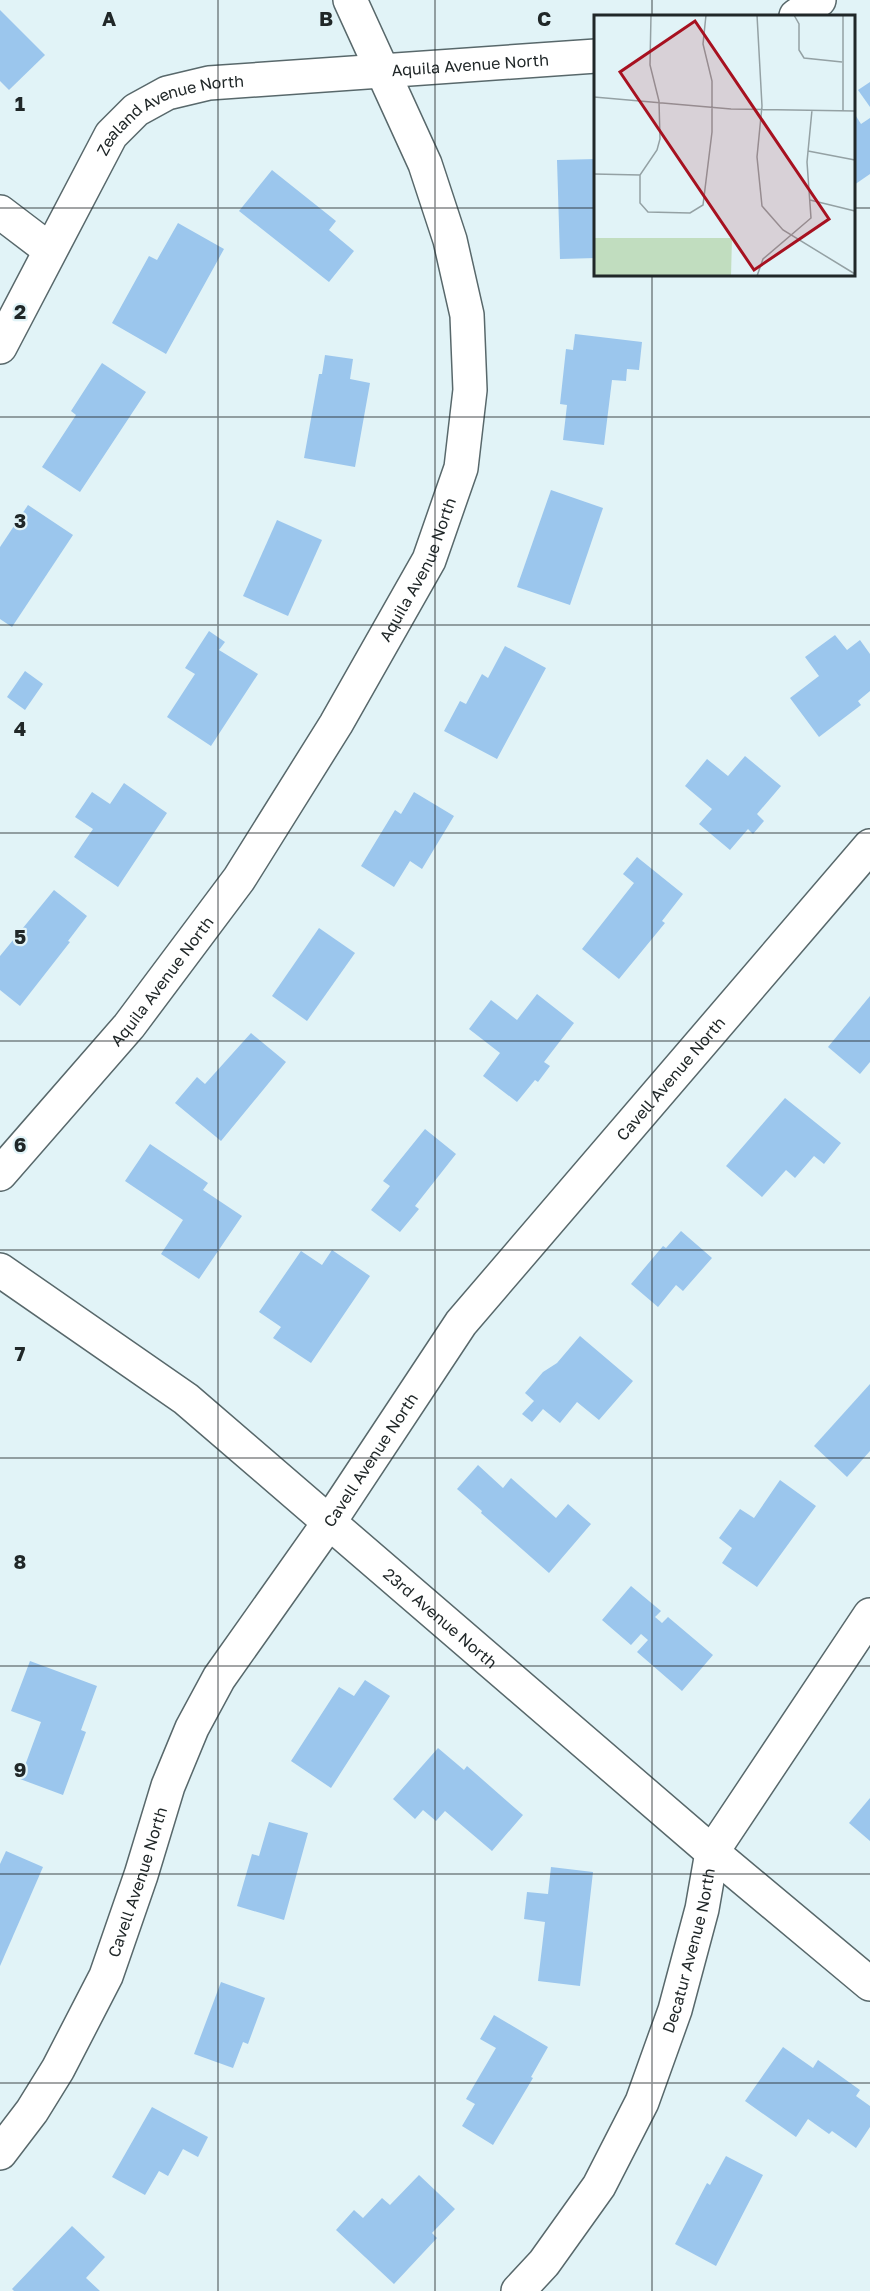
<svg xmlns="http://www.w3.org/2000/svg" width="870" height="2291" font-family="'Golos Text',sans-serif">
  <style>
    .building { fill: #9bc6ed }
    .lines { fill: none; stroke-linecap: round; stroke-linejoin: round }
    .street-casing { stroke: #58686b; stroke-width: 36 }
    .street { stroke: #fff; stroke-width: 33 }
    .grid { fill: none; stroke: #202728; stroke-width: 1.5; stroke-opacity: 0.55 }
    .labels { text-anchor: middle; stroke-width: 4.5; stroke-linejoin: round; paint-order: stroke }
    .street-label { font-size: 16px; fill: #202728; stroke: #e1f3f7 }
    .inset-road { fill: none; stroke: #94a1a4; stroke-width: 1.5 }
    .view { fill: #a71120; fill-opacity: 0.15; stroke: #a71120; stroke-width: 3 }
    .inset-edge { fill: none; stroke: #202728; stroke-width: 3 }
    .grid-label { font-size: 20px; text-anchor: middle; font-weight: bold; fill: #202728; stroke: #e1f3f7; stroke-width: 4.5; stroke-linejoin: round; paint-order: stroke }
  </style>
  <rect width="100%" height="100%" fill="#e1f3f7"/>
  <g class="building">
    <polygon points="0,10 45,55 9,90 0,81"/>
    <polygon points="870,82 870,107 858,90"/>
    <polygon points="854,113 861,124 870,118 870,174 854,185"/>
    <polygon points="596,159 596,258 560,259 557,160"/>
    <polygon points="272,170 336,221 329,230 354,251 329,282 239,211"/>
    <polygon points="178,223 224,249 166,354 112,323 149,256 157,260"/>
    <polygon points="575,334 642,342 639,370 627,369 626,381 612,380 604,445 563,440 567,405 560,404 566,349 573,350"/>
    <polygon points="325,355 353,359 350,379 370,383 355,467 304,458 319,374 322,374"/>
    <polygon points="102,363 146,392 80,492 42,467 76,415 71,411"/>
    <polygon points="551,490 603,508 570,605 517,587"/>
    <polygon points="28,505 73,535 12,627 0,619 0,547"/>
    <polygon points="277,520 322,540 288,616 243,596"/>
    <polygon points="209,631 225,642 219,650 258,674 211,746 167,717 195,674 185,668"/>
    <polygon points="835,635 847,650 860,640 870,654 870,691 858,701 861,705 819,737 790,698 819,676 805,657"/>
    <polygon points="505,646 546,668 497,759 444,731 460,701 466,704 482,674 488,678"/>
    <polygon points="25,671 43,684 25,710 7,697"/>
    <polygon points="745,756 781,786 757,814 764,821 753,834 748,829 730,850 699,824 712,809 685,786 707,759 728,776"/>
    <polygon points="124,783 167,813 118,887 74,857 93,829 75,817 92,792 110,804"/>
    <polygon points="414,792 454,816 422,869 410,861 394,887 361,866 395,810 401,814"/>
    <polygon points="637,857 683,894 662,921 665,923 619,979 582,949 634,883 623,874"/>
    <polygon points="54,890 87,916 68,941 70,942 20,1006 0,990 0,956"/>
    <polygon points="319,928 355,953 307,1021 272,996"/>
    <polygon points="537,994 574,1023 544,1062 550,1066 538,1082 535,1080 517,1102 483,1076 500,1053 469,1029 491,1000 517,1020"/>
    <polygon points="870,996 870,1062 860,1074 828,1047"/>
    <polygon points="251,1033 286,1062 221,1141 175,1103 197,1077 205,1084"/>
    <polygon points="785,1098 841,1143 824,1164 814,1156 795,1178 786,1170 762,1197 726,1166"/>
    <polygon points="425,1129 456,1154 415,1206 419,1209 400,1232 371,1210 390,1186 383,1181"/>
    <polygon points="150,1144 208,1183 203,1190 242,1216 199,1279 161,1254 183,1220 125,1181"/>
    <polygon points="681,1231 712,1258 683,1291 676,1285 658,1307 631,1284 663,1246 666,1248"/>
    <polygon points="332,1250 370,1276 311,1363 273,1338 281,1327 259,1312 301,1251 322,1265"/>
    <polygon points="580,1336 633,1381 599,1420 577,1402 560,1423 543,1409 532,1422 522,1414 534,1401 525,1393 543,1372 557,1363"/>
    <polygon points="870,1384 870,1451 847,1477 814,1446"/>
    <polygon points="478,1465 503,1488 511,1478 556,1518 568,1504 591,1524 549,1573 481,1513 482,1511 457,1489"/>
    <polygon points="780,1480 816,1506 757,1587 722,1563 732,1548 719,1538 740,1509 754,1518"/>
    <polygon points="631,1586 661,1611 655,1617 662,1623 668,1617 713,1655 682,1691 637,1652 648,1640 641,1634 631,1645 602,1620"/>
    <polygon points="30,1661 97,1686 81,1730 86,1732 63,1795 20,1779 41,1722 11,1711"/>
    <polygon points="365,1680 390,1696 331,1788 291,1761 339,1687 354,1696"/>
    <polygon points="438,1748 464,1770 467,1766 523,1815 492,1851 445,1811 436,1821 423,1810 415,1819 393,1799"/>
    <polygon points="870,1798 870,1841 849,1823"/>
    <polygon points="269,1822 308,1833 284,1920 237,1906 252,1854 259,1856"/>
    <polygon points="6,1851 43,1867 0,1966 0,1864"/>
    <polygon points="551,1867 593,1872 580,1986 538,1981 545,1922 524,1919 527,1892 548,1894"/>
    <polygon points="221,1982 265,1998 248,2044 243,2042 233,2068 194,2054"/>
    <polygon points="494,2015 548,2047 531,2077 533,2078 493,2145 462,2126 475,2104 466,2099 496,2048 480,2039"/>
    <polygon points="783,2047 813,2068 818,2060 860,2090 856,2096 870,2106 870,2127 856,2148 832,2131 829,2134 808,2119 796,2137 745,2101"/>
    <polygon points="152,2107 208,2137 198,2157 183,2149 168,2176 159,2171 145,2195 112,2177"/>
    <polygon points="726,2156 763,2175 716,2266 675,2244 707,2183 710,2185"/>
    <polygon points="419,2175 455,2209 432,2233 437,2238 394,2284 336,2230 354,2210 363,2218 382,2198 390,2205"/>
    <polygon points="72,2226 105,2257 86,2278 100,2291 14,2291 12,2289"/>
  </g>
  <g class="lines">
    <defs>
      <g id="street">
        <polyline points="796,16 819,0"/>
        <polyline points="0,212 50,250"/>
        <path id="s1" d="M 0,347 L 111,135 L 136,110 L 167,93 L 209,83 L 596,56"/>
        <path id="s2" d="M 0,1174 L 129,1026 L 239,879 L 336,724 L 429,560 L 461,468 L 470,390 L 467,315 L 450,240 L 425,164 L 350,0"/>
        <path id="s3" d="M 0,1270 L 186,1399 L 712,1852 L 870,1984"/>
        <path id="s4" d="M 0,2153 L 32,2111 L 58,2069 L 106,1976 L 141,1875 L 168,1786 L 192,1728 L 219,1678 L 330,1521 L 461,1323 L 870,846"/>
        <path id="s5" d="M 518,2291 L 544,2263 L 599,2186 L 642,2102 L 675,2010 L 702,1909 L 712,1852 L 870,1615"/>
      </g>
    </defs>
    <use href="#street" class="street-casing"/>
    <use href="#street" class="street"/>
  </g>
  <path class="grid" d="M 218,0 L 218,2291M 435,0 L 435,2291M 652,0 L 652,16M 0,208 L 596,208M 854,208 L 870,208M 652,274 L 652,2291M 0,417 L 870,417M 0,625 L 870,625M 0,833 L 870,833M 0,1041 L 870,1041M 0,1250 L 870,1250M 0,1458 L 870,1458M 0,1666 L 870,1666M 0,1874 L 870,1874M 0,2083 L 870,2083"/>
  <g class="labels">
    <g class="street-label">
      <text dy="6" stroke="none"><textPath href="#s1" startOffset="615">Aquila Avenue North</textPath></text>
      <text dy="6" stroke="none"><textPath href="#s1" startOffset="303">Zealand Avenue North</textPath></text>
      <text dy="6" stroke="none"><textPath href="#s2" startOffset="738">Aquila Avenue North</textPath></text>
      <text dy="6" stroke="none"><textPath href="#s2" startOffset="252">Aquila Avenue North</textPath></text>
      <text dy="6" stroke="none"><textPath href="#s4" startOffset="1278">Cavell Avenue North</textPath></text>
      <text dy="6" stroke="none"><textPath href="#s4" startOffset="792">Cavell Avenue North</textPath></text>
      <text dy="6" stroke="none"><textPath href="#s3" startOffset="562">23rd Avenue North</textPath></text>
      <text dy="6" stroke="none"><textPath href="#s4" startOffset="306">Cavell Avenue North</textPath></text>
      <text dy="6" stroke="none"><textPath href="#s5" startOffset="386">Decatur Avenue North</textPath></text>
    </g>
  </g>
  <g transform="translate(594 15)">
    <rect width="261" height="261" fill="#e1f3f7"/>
    <path d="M 0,223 L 138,223 L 137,261 L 0,261 Z" fill="#c1ddbf"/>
    <path class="inset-road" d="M 57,0 L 56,50 L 65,86 L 66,124 L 63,135 L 46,160 L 46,188 L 54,197 L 96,198 L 109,190 L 118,117 L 118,66 L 109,29 L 112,0M 163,0 L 168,91 L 163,142 L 168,191 L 189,215 L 261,259M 200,0 L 205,9 L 205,35 L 210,43 L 248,47M 249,0 L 249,96M 0,82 L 137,94 L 261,96M 214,136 L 261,145M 0,159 L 46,160M 216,185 L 261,196M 163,261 L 169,244 L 217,203 L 213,147 L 218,95"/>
    <path class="view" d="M 101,6 L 235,204 L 160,255 L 26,57 Z"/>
    <rect width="261" height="261" class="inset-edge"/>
  </g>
  <g class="grid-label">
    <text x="109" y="26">A</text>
    <text x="326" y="26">B</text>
    <text x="544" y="26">C</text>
    <text x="20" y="111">1</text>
    <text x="20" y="319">2</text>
    <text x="20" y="528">3</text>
    <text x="20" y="736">4</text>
    <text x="20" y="944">5</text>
    <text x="20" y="1152">6</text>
    <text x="20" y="1361">7</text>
    <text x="20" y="1569">8</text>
    <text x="20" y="1777">9</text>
  </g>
</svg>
